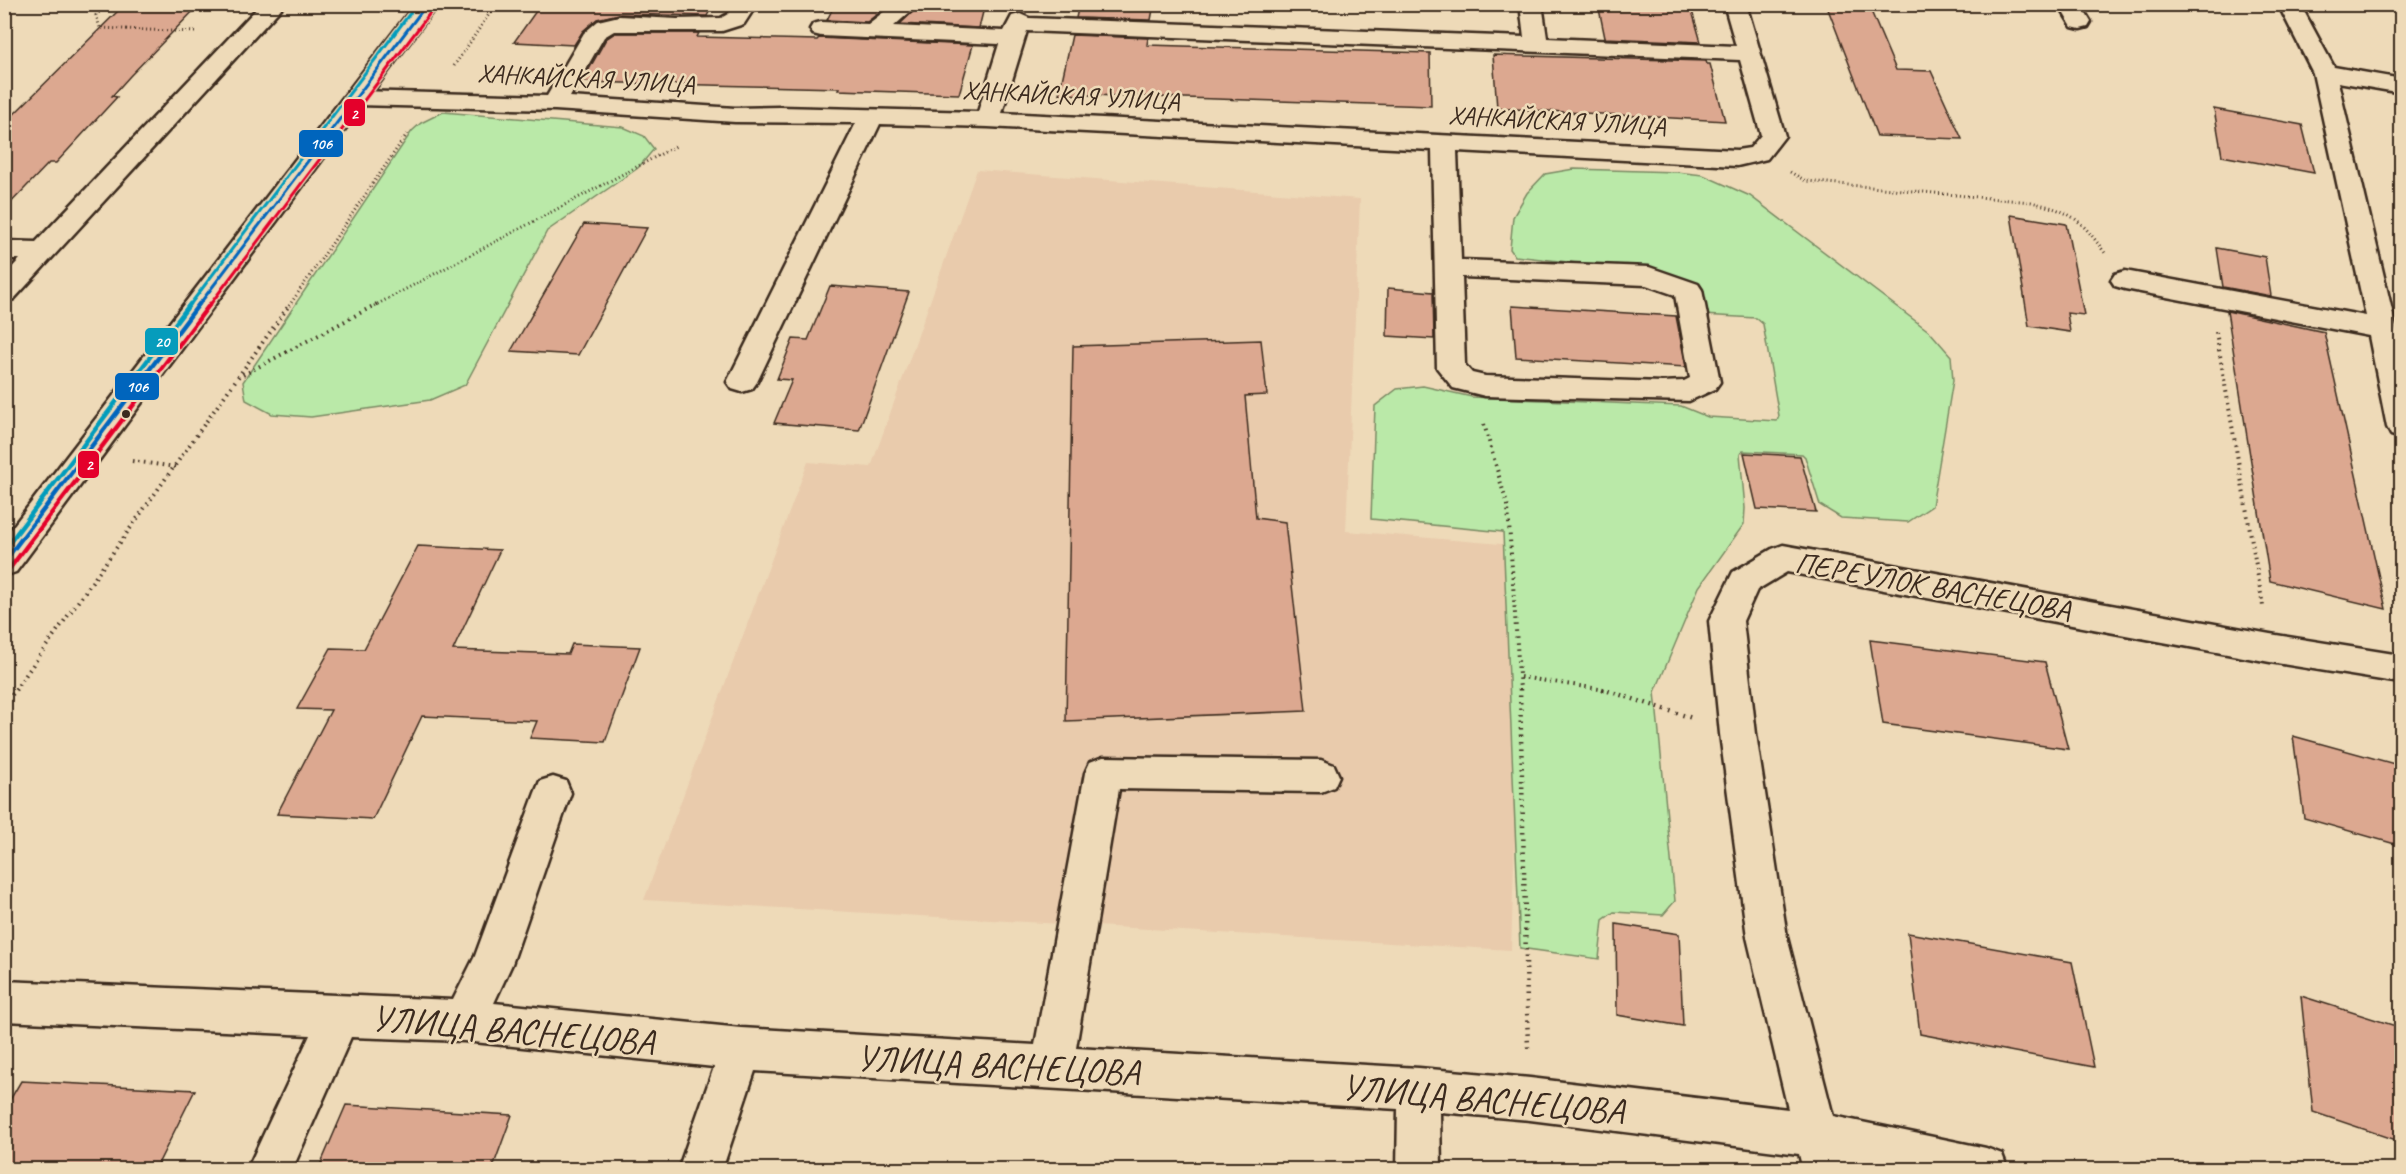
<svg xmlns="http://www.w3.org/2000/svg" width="2406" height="1174" font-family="Caveat,sans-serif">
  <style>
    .built { fill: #e9cbac }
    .green { fill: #bae9a8; stroke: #7a8a63; stroke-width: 1.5 }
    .building { fill: #dca890; stroke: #3b2a1e; stroke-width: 1.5 }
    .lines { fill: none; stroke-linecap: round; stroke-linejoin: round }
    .minor-casing { stroke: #3b2a1e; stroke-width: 5 }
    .major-casing { stroke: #3b2a1e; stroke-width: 5 }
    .path-far2 { stroke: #3b2a1e; stroke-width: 3; stroke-dasharray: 1 3; stroke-linecap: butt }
    .path-far1 { stroke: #3b2a1e; stroke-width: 4; stroke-dasharray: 1.5 4.5; stroke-linecap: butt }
    .path { stroke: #3b2a1e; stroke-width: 4.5; stroke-dasharray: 1.5 5; stroke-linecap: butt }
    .minor { fill: #eedab8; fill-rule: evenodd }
    .major { fill: #eedab8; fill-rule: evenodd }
    .bus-1-far1-casing { stroke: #eedab8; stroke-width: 6 }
    .bus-1-casing { stroke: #eedab8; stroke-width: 9 }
    .bus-2-far1-casing { stroke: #eedab8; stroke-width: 6 }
    .bus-2-casing { stroke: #eedab8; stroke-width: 9 }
    .bus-3-far1-casing { stroke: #eedab8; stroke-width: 6 }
    .bus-3-casing { stroke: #eedab8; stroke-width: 9 }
    .bus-1-far1 { stroke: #0065bd; stroke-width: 3 }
    .bus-1 { stroke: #0065bd; stroke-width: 4.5 }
    .bus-2-far1 { stroke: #e4002b; stroke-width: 3 }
    .bus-2 { stroke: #e4002b; stroke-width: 4.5 }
    .bus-3-far1 { stroke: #069cbc; stroke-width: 3 }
    .bus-3 { stroke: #069cbc; stroke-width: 4.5 }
    .bus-dot { fill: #3b2a1e; stroke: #eedab8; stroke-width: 2 }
    .labels { text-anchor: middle; stroke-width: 5; stroke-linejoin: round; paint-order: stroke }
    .far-street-label { font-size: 26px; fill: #3b2a1e; stroke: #eedab8 }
    .street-label { font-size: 30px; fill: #3b2a1e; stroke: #eedab8 }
    .near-street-label { font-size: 36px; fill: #3b2a1e; stroke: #eedab8 }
    .line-badge { stroke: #eedab8; stroke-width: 2 }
    .badge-label { font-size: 16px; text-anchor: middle; font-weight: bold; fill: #fff }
  </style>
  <rect width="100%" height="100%" fill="#eedab8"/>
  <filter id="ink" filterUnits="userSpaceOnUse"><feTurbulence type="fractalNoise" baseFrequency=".0167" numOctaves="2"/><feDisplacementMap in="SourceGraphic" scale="12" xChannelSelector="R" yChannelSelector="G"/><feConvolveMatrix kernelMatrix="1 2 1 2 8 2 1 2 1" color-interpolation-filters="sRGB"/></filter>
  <g filter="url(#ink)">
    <polygon class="built" points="977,170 1360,199 1346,531 1525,546 1511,950 644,900 808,462 871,467"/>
    <g class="green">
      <polygon points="443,112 623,127 644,136 654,149 638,168 547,231 465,385 430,400 311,417 272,414 246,400 243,382 412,131 421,123"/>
      <polygon points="1574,169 1676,172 1703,175 1750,196 1930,332 1951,356 1953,380 1932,506 1908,522 1841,518 1820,505 1805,457 1802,454 1743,451 1740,454 1745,508 1744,524 1699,587 1655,692 1675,901 1663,915 1614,912 1603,920 1599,959 1520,948 1503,532 1371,519 1375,406 1397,389 1423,386 1472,397 1681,406 1708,417 1777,421 1779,416 1763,324 1756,318 1702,315 1647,271 1515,256 1510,249 1513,217 1527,193 1545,174"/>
    </g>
    <g class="building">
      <polygon points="125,4 200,4 130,76 112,96 117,97 56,163 49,163 4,210 4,124"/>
      <polygon points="541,4 713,4 707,16 619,14 597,19 583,31 574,45 514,42"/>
      <polygon points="835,4 890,4 867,22 827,20"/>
      <polygon points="921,4 985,4 979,28 900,24"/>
      <polygon points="1079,4 1154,4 1151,20 1076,18"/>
      <polygon points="1598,4 1690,4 1701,42 1605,38"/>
      <polygon points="1826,4 1868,4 1896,70 1931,71 1962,139 1877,136"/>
      <polygon points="615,33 699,33 697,37 817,40 819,38 973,45 959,94 838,90 839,88 582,82 606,39"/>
      <polygon points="1072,35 1148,38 1147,45 1430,53 1431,106 1059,94"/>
      <polygon points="1493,55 1706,61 1707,64 1710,64 1725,121 1497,108"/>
      <polygon points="2214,109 2302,125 2314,173 2222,156"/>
      <polygon points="2011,215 2066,224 2084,315 2067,313 2070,332 2029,326"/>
      <polygon points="584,224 647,228 578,355 511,351"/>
      <polygon points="2217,248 2265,257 2271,296 2223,287"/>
      <polygon points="830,286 909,292 859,430 774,423 792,380 777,379 793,339 808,340"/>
      <polygon points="1388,288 1433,292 1434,339 1387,336"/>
      <polygon points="1512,306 1676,316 1686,367 1516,357"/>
      <polygon points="2227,311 2324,332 2386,609 2270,581"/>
      <polygon points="1261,340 1267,395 1245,396 1256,518 1285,522 1306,711 1066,721 1073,346"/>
      <polygon points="1744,453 1800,456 1816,512 1757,509"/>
      <polygon points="418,546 500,550 453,650 568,654 572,644 640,647 605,742 530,738 537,721 422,716 373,819 277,814 331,710 297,709 331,648 364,649"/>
      <polygon points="1870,640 2045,662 2068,749 1883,724"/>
      <polygon points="2293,736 2402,766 2402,846 2304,818"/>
      <polygon points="1616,924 1679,934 1683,1026 1617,1015"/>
      <polygon points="1908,933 2072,962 2094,1067 1920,1034"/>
      <polygon points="2301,996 2402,1028 2402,1142 2313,1112"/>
      <polygon points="21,1081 195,1090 155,1170 4,1170 4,1110"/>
      <polygon points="346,1105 512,1115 492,1170 318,1170"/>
    </g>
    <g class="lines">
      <defs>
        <g id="minor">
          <polygon points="261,4 285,4 14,299 4,302 4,276 20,259 4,259 4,241 36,242"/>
          <path d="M 735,4 L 757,4 L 744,24 L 722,31 L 614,31 L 604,37 L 570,97 L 735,108 L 780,107 L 978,112 L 999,44 L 821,36 L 813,34 L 810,29 L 813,24 L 821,22 L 868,24 L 894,4 L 919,4 L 894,26 L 1004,31 L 1012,16 L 1020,14 L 1029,18 L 1524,37 L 1520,4 L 1542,4 L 1547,38 L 1736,46 L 1724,4 L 1746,4 L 1785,136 L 1767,159 L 1737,166 L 1457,151 L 1461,260 L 1649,267 L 1698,284 L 1702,290 L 1720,382 L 1715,389 L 1689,401 L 1485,396 L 1453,388 L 1437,368 L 1432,150 L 988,127 L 880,124 L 757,382 L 752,389 L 742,392 L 732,389 L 727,382 L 856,123 L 735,122 L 555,110 L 357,105 L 349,103 L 345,98 L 349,93 L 357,91 L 547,96 L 584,33 L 598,21 L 619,16 L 677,19 L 721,18 L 728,14 ZM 1027,31 L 1740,60 L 1761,135 L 1750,148 L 1737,150 L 1002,113 ZM 1462,277 L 1646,285 L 1675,295 L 1690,378 L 1684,381 L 1662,382 L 1485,376 L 1472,373 L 1465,365 Z"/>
          <polygon points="2058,4 2080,4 2091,22 2088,27 2080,29 2072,27"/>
          <polygon points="2278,4 2300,4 2334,67 2402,79 2402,93 2338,82 2402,353 2402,438 2391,435 2387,427 2369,336 2125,289 2115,286 2111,280 2115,274 2125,271 2366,316 2313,73"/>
          <polygon points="1783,545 2270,634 2394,654 2402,653 2402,681 2394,682 2270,662 1787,572 1757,590 1743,621 1756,734 1787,937 1833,1116 1986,1148 2002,1154 2008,1170 1880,1170 1845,1162 1847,1170 1803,1170 1799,1154 1530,1120 1440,1112 1441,1170 1397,1170 1398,1109 755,1071 722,1170 678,1170 714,1067 464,1041 351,1037 292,1170 247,1170 310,1035 4,1021 4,981 453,1000 475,956 535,793 540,781 553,777 566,781 571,793 512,964 494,1003 741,1028 1035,1045 1085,773 1090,762 1103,757 1321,760 1334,765 1339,776 1334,787 1321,792 1119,789 1076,1048 1419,1068 1530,1078 1788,1109 1747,937 1720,734 1709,621 1733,572 1772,549"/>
        </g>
        <polygon id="major" points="415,4 438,4 16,572 4,576 4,538"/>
      </defs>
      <use href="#minor" class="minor-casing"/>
      <use href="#major" class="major-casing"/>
      <g class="path-far2">
        <polyline points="108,4 96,15 100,28 196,32"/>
        <polyline points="454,66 496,4"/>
        <path d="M 1790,172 L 1806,181 L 2031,202 C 2073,212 2080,219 2105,253"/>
        <polyline points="289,306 407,134"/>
        <polyline points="374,306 676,146"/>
      </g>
      <g class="path-far1">
        <polyline points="2216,332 2263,606"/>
        <polyline points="243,375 377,304"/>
        <polyline points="1484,424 1508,508 1520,690"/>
        <polyline points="132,461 176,467"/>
        <polyline points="1520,677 1606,690"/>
        <polyline points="15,690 290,304"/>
      </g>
      <g class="path">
        <polyline points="1520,689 1528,1051"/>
        <polyline points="1602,689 1692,718"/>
        <polyline points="4,705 16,689"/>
      </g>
      <use href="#minor" class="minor"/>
      <use href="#major" class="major"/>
      <defs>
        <polyline id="bus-1-far1" points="198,306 427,4"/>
        <polyline id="bus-1" points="4,562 199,304"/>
        <polyline id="bus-2-far1" points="209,306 433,9"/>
        <polyline id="bus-2" points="10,568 210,304"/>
        <polyline id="bus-3-far1" points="189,306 417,4"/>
        <polyline id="bus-3" points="4,550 190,304"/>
      </defs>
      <use href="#bus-1-far1" class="bus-1-far1-casing"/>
      <use href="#bus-1" class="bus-1-casing"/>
      <use href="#bus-2-far1" class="bus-2-far1-casing"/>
      <use href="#bus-2" class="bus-2-casing"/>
      <use href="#bus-3-far1" class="bus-3-far1-casing"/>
      <use href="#bus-3" class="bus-3-casing"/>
      <use href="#bus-1-far1" class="bus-1-far1"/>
      <use href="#bus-1" class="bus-1"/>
      <use href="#bus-2-far1" class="bus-2-far1"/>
      <use href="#bus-2" class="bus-2"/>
      <use href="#bus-3-far1" class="bus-3-far1"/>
      <use href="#bus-3" class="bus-3"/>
    </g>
  </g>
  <circle class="bus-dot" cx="126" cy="414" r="5"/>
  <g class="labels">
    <g class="far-street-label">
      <text transform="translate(586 78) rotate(3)" y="9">ХАНКАЙСКАЯ УЛИЦА</text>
      <text transform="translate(1071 95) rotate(3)" y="9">ХАНКАЙСКАЯ УЛИЦА</text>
      <text transform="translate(1557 120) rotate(3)" y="9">ХАНКАЙСКАЯ УЛИЦА</text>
    </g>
    <g class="street-label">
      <text transform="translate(1933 586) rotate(10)" y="10">ПЕРЕУЛОК ВАСНЕЦОВА</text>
    </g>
    <g class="near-street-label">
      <text transform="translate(513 1029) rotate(5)" y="13">УЛИЦА ВАСНЕЦОВА</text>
      <text transform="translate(998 1064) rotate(3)" y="13">УЛИЦА ВАСНЕЦОВА</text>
      <text transform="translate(1483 1098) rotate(5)" y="13">УЛИЦА ВАСНЕЦОВА</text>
    </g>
  </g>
  <g class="line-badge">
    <rect x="343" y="98" width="23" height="29" rx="6" fill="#e4002b"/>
    <rect x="298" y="129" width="46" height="29" rx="6" fill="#0065bd"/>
    <rect x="144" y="327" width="35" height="29" rx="6" fill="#069cbc"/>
    <rect x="114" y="372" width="46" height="29" rx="6" fill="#0065bd"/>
    <rect x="77" y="450" width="23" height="29" rx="6" fill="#e4002b"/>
  </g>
  <g class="badge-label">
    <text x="354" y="119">2</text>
    <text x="321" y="149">106</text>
    <text x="162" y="347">20</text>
    <text x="137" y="392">106</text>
    <text x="89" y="470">2</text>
  </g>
  <rect width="2406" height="1174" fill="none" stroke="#eedab8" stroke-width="24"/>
  <rect x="12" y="12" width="2382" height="1150" fill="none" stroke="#3b2a1e" stroke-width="2" filter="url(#ink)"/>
</svg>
